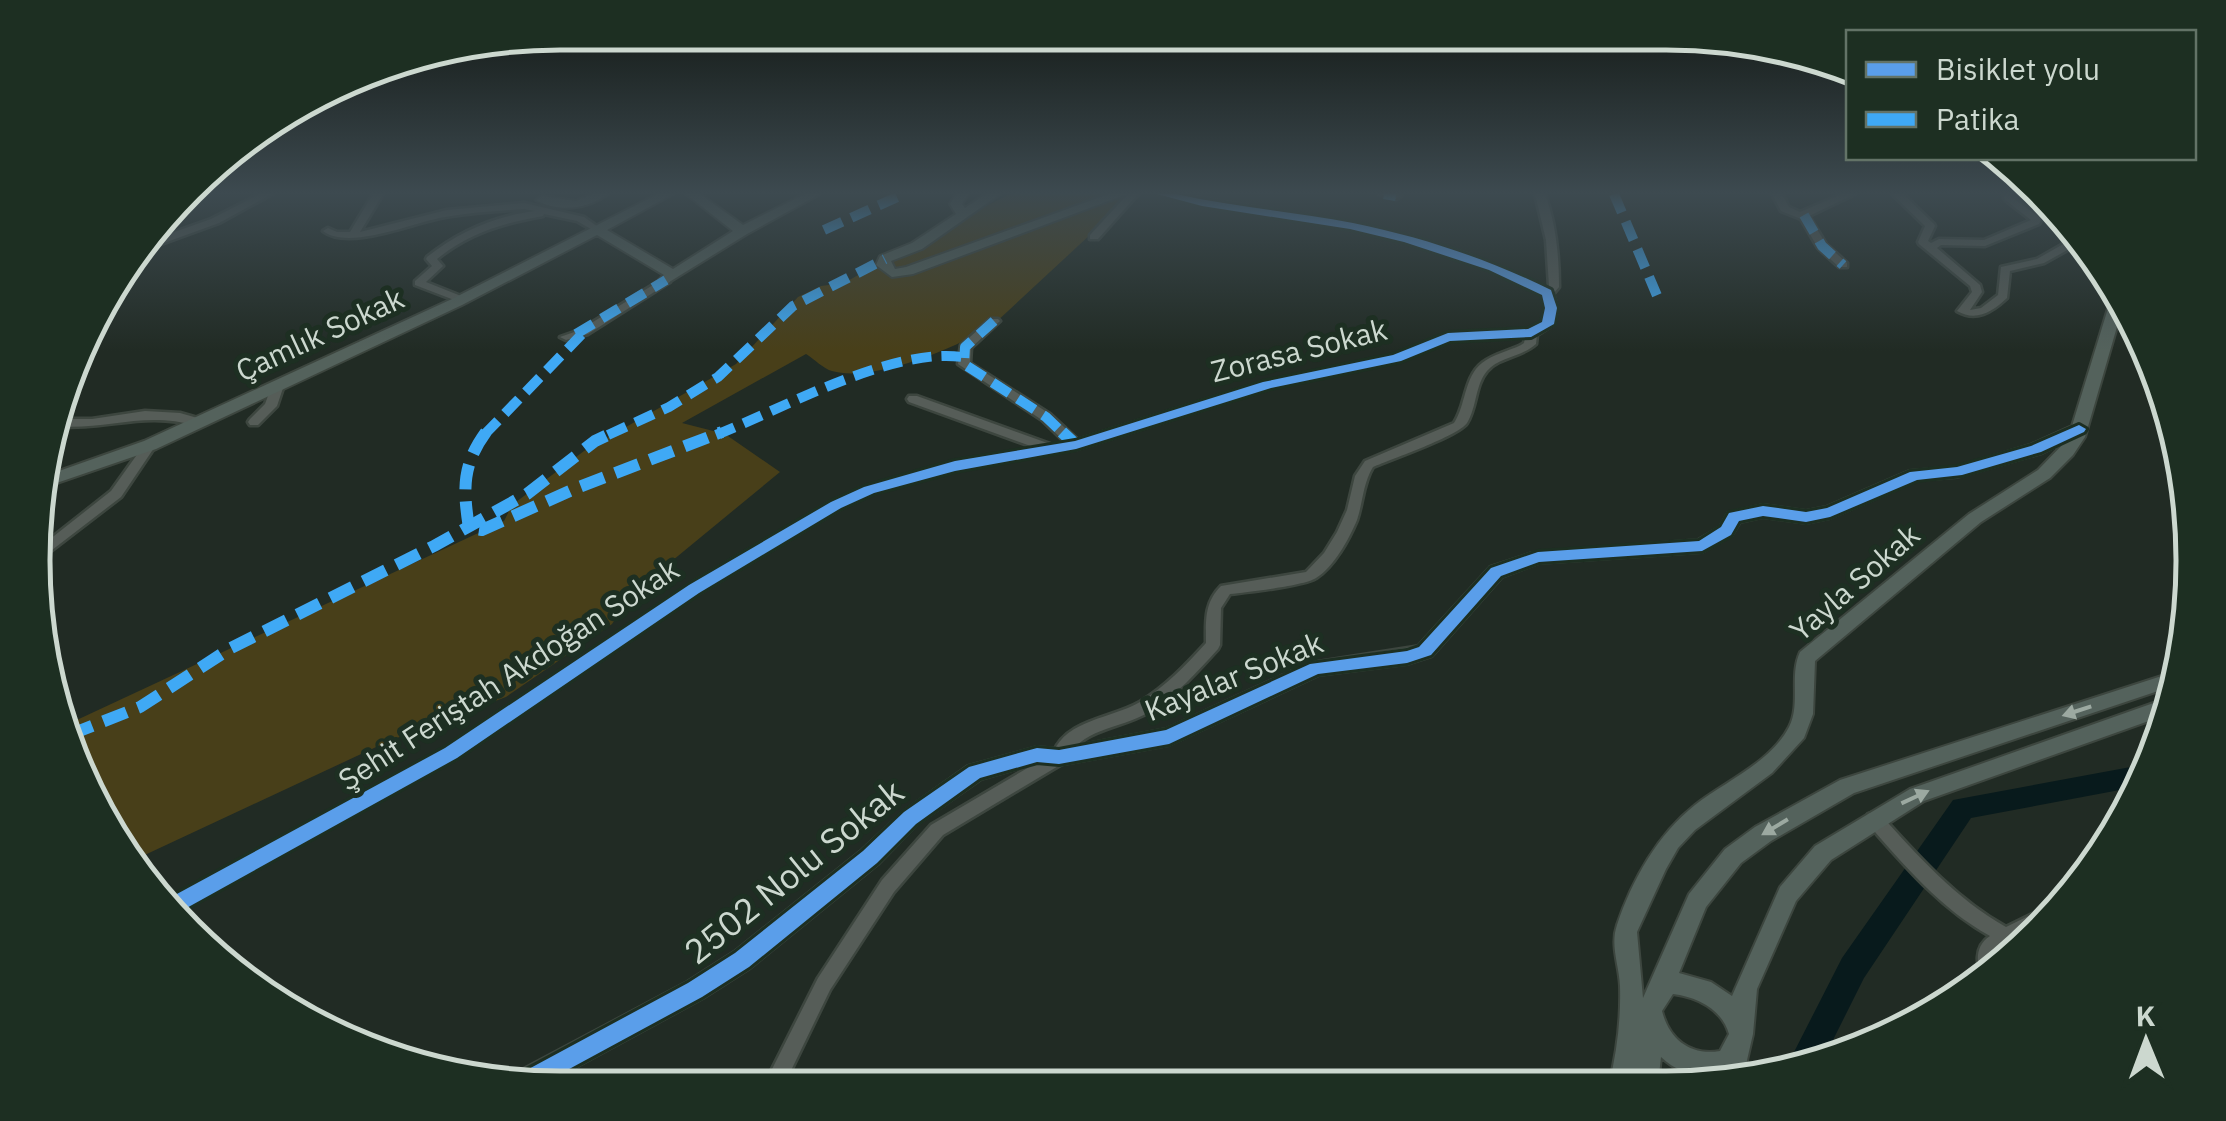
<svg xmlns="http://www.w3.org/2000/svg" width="2226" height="1121" font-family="'IBM Plex Sans',sans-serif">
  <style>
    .green { fill: #483f19 }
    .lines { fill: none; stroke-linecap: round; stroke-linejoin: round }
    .river { fill: #081a1c; fill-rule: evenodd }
    .street-casing { stroke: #3d463f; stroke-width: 5 }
    .secondary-casing { stroke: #3d463f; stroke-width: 4 }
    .street { fill: #565d58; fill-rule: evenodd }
    .secondary { fill: #54625c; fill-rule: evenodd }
    .quiet-far1 { stroke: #3fa9f5; stroke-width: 10; stroke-dasharray: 20 10; stroke-linecap: butt }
    .quiet { stroke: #3fa9f5; stroke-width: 12; stroke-dasharray: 25 12; stroke-linecap: butt }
    .cycleway-casing { stroke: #1d2f22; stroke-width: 6 }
    .cycleway { fill: #5a9eea; fill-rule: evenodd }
    .oneway { fill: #9ca9a1 }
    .labels { text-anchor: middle; stroke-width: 10; stroke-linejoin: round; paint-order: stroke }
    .street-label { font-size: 30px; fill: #ccd8cf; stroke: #1d2f22 }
    .near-street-label { font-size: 35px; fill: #ccd8cf; stroke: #1d2f22 }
    .rim { fill: none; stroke: #ccd8cf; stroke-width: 5 }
  </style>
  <rect width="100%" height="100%" fill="#212b24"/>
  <path class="green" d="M 1011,194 L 1134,194 L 994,324 C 960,347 873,383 832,371 C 824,369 814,359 806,354 L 682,423 L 725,434 L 780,472 L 633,593 L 612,624 L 506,697 L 389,741 L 134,860 L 87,794 L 66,725 L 504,521 L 512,505 L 584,451 L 736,364 L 798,297 L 821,286 L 844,283 L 960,218 Z"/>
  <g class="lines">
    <polygon class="river" points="2147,764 2141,786 1971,818 1864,978 1823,1060 1790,1069 1793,1054 1842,958 1953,800"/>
    <defs>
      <g id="street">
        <polygon points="260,194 272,194 219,223 153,247 146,247 152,240 211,219"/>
        <path d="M 373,194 L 383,194 L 360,232 L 447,210 L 524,203 L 584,217 L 601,229 L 596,232 L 577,221 L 544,214 L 543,216 C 503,223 469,233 437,259 L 443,266 L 426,282 L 466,298 L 467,300 L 462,303 L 415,285 L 415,281 L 432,266 L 426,259 L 427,257 C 458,232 495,216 535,211 L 524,209 C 498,211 471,212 445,217 C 414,222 349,251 323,231 L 328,228 L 337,232 L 350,232 Z"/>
        <polygon points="1128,194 1138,194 1098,239 1090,239 1090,235"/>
        <path d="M 1157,194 L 1175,194 L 1350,223 L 1412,237 L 1469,255 L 1546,288 L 1549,286 L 1546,240 L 1535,194 L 1545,194 C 1556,224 1559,255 1559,287 L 1553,294 L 1557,308 L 1554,324 L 1537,335 L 1536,344 C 1522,357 1499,357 1487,371 C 1475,385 1477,407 1467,423 C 1458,436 1392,459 1373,467 C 1363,483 1363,502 1357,520 C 1349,539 1334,567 1316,578 C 1304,586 1247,592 1230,594 L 1221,608 L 1220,645 L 1218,649 C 1197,672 1176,696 1149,712 C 1118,730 1080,728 1065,762 L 943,835 L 894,892 L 830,990 L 783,1087 L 763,1087 L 818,978 L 882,880 L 931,825 L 1053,753 C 1067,719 1111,719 1140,702 C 1165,687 1186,665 1206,643 C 1206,621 1204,603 1221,586 L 1306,572 L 1324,553 L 1337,532 L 1347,510 L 1355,476 L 1365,461 L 1454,423 C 1466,405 1464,377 1482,363 C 1493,354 1509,351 1521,345 L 1524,343 L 1525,337 L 1450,340 L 1401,360 L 1270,388 L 1076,449 L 955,470 L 874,493 L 841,508 L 699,593 L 457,758 L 173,914 L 164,902 L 445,748 L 689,585 L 831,502 L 864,487 L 955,462 L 1036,448 L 909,402 L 907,399 L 909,396 L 917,396 L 1053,445 L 1066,443 L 1042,420 L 958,364 L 961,345 L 990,319 L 998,319 L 1000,321 L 971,348 L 970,363 L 1050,414 L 1078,440 L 1264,382 L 1394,355 L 1444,335 L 1529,330 L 1543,322 L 1545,308 L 1542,295 L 1490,270 L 1405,241 L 1350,229 L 1202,205 Z"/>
        <polygon points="1379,194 1399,194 1401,196 1396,199"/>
        <polygon points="1772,194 1782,194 1789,207 1800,212 1842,194 1855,194 1809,216 1826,244 1847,263 1847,267 1839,267 1818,248 1801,219 1781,211"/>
        <path d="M 1892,194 L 1903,194 L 1934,224 L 1935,226 L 1928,241 L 1931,243 L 1939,239 L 1984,240 L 2031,220 L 2004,199 L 2004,195 L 2007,194 L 2042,219 L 2039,224 L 1985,246 L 1941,245 L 1937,248 L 1980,285 L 1982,292 L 1970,310 L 1981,308 L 1998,295 L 2001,267 L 2037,259 L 2074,238 L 2077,237 L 2080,243 L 2044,263 L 2010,271 L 2007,298 C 1992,312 1976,322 1957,311 L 1972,292 L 1970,286 L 1919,244 L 1918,242 L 1925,226 Z"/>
        <polygon points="666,277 670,278 670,282 588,334 566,340 560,337 580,330"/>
        <polygon points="278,381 284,385 277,406 258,425 250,425 248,422 250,419 265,404 272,385"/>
        <path d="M 145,411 L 180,413 L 201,419 L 203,422 L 197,426 C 144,410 106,431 54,426 L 57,419 L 92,419 Z"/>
        <polygon points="150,441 156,445 121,497 39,560 40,547 111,491 146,442"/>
        <path d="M 1874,812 L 1880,814 C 1918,856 1956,899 2006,927 L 2057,902 L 2063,900 L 2067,902 L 2043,927 L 1997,951 L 1994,963 L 1997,970 L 1983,982 C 1977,966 1973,947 1990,936 C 1941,909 1904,865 1868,824 L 1866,819 L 1868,814 Z"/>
      </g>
      <g id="secondary">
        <path d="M 592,194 L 608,194 C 587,209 559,213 536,200 L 542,196 L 576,201 Z"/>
        <polygon points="658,194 673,194 607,230 673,269 733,231 686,194 700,194 743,225 805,194 820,194 747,234 666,284 659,280 664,275 597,235 462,305 156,449 42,488 42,477 144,441 452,299"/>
        <polygon points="956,194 968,194 962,204 965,208 986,194 1000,194 922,249 891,261 895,269 906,267 1109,194 1127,194 913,274 892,277 876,265 880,256 912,243 956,214 950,204"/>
        <path d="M 2114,301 L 2121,313 L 2085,437 L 2073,455 L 2050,478 L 1981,522 L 1815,661 L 1813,714 L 1804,738 L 1772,773 L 1695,830 L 1678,848 L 1666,869 L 1637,932 L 1643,998 L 1689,894 L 1725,849 L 1755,827 L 1840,780 L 2171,673 L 2167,688 L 1854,793 L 1771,841 L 1741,863 L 1706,907 L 1679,973 L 1711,982 L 1732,996 L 1780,887 L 1815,846 L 1910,789 L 2162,700 L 2160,717 L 1924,801 L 1831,860 L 1796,901 L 1757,989 L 1753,1034 L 1742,1082 L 1717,1084 L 1718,1076 C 1697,1079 1677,1072 1661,1057 L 1658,1084 L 1609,1084 C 1617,1052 1621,1019 1620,986 C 1619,965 1610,945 1617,925 C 1632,880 1658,834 1695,805 C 1726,781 1771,762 1789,727 C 1801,704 1789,676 1800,652 L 1969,514 L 2038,470 L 2066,441 L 2042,453 L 1957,477 L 1918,480 L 1830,518 L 1806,523 L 1763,517 L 1740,522 L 1732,535 L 1702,552 L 1539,563 L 1502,577 L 1432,656 L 1407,664 L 1319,675 L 1169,745 L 1059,765 L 1037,763 L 981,779 L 917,824 L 878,864 L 750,968 L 703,998 L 539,1087 L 508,1082 L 510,1076 L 687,982 L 734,952 L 862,850 L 903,812 L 968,766 L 1037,747 L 1059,749 L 1166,729 L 1309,663 L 1418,646 L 1490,567 L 1532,553 L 1698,540 L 1720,527 L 1728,513 L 1763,505 L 1806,511 L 1826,507 L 1909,471 L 1957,467 L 2030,445 L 2072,426 L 2109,305 ZM 1673,994 C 1697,997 1722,1009 1729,1034 L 1720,1051 C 1690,1056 1669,1039 1662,1011 Z"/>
      </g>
    </defs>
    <use href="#street" class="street-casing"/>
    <use href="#secondary" class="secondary-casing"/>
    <use href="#street" class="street"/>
    <use href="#secondary" class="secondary"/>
    <g class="quiet-far1">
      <polyline points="1384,194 1396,196"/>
      <polyline points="1614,194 1658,298"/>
      <polyline points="1804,215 1822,246 1843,265"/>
      <polyline points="824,230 904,194"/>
      <polyline points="994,321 965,347 964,364 1046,417 1065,435"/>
      <polyline points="576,334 666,280"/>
      <polyline points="484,435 584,332"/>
      <polyline points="608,435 669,407 718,377 793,306 885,259"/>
      <path d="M 716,435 C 782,409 892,347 962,357"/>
    </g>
    <g class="quiet">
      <path d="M 486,432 C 462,465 463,489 469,528 L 482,530 L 579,487 L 722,432"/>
      <polyline points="1062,432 1076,445"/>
      <polyline points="69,735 140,707 231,648 434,546 527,494 595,441 614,432"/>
    </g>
    <defs>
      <g id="cycleway">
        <path d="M 1157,194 L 1176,194 C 1234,207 1294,212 1353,223 C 1422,237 1488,259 1551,290 L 1557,308 L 1554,324 L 1531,337 L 1450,341 L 1401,361 L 1271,388 L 1076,449 L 955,471 L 874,493 L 841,508 L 699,593 L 457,758 L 174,915 L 164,901 L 445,748 L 689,585 L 831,502 L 864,487 L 955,461 L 1075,441 L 1263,382 L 1393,355 L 1448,333 L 1528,329 L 1542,322 L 1545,308 L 1542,295 L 1489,270 L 1404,242 L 1350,229 L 1202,206 Z"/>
        <polygon points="2079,425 2086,429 2084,432 2041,452 1962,475 1917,480 1830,517 1806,522 1763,516 1739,521 1731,535 1702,551 1539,562 1501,576 1431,655 1407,663 1318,674 1169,744 1059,764 1037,762 980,778 916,824 877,863 749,967 702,997 536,1087 509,1083 512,1078 688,983 735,953 863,851 904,812 969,767 1037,748 1059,750 1166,730 1310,664 1407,651 1419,647 1491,568 1538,552 1699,541 1721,527 1729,513 1763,506 1806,512 1827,508 1910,472 1957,467 2031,446"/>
      </g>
    </defs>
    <use href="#cycleway" class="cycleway-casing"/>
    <use href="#cycleway" class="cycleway"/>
  </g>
  <defs><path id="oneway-solid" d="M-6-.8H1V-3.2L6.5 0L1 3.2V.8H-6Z" transform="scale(2.5)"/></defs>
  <g class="oneway">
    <use href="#oneway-solid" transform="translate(2077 711) rotate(162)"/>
    <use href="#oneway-solid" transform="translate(1915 797) rotate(-25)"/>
    <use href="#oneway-solid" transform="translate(1775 827) rotate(149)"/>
  </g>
  <linearGradient id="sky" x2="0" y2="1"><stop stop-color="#121814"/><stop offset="0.55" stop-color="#3d4a50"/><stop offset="1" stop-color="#3d4a50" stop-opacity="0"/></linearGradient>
  <rect width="2226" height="351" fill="url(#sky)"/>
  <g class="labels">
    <g class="street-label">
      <text transform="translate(320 335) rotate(-25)" y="10">Çamlık Sokak</text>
      <text transform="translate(1299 351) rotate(-14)" y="10">Zorasa Sokak</text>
      <text transform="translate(1855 583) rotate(-41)" y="10">Yayla Sokak</text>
      <text transform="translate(509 675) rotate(-33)" y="10">Şehit Feriştah Akdoğan Sokak</text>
      <text transform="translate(1234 677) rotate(-22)" y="10">Kayalar Sokak</text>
    </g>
    <g class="near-street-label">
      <text transform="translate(794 872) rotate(-39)" y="12">2502 Nolu Sokak</text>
    </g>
  </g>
  <path d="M0 0H2226V1121H0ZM560 50H1666A510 510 0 0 1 2176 560V561A510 510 0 0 1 1666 1071H560A510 510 0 0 1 50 561V560A510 510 0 0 1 560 50Z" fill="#1d2f22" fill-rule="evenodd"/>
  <path class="rim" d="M560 50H1666A510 510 0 0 1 2176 560V561A510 510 0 0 1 1666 1071H560A510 510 0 0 1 50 561V560A510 510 0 0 1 560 50Z"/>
  <rect x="1846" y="30" width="350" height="130" fill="#1d2f22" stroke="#637367" stroke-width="2.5"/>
  <rect x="1866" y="62" width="50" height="15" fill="#5a9eea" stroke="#637367" stroke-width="2.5"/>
  <text x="1936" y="80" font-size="30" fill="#ccd8cf">Bisiklet yolu</text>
  <rect x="1866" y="112" width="50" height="15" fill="#3fa9f5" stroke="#637367" stroke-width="2.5"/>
  <text x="1936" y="130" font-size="30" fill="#ccd8cf">Patika</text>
  <g transform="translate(2146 1041) rotate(359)" stroke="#1d2f22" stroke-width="8" paint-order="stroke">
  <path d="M0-8L18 38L0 25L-18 38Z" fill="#ccd8cf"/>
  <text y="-15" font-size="28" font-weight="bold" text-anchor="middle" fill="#ccd8cf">K</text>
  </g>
</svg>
